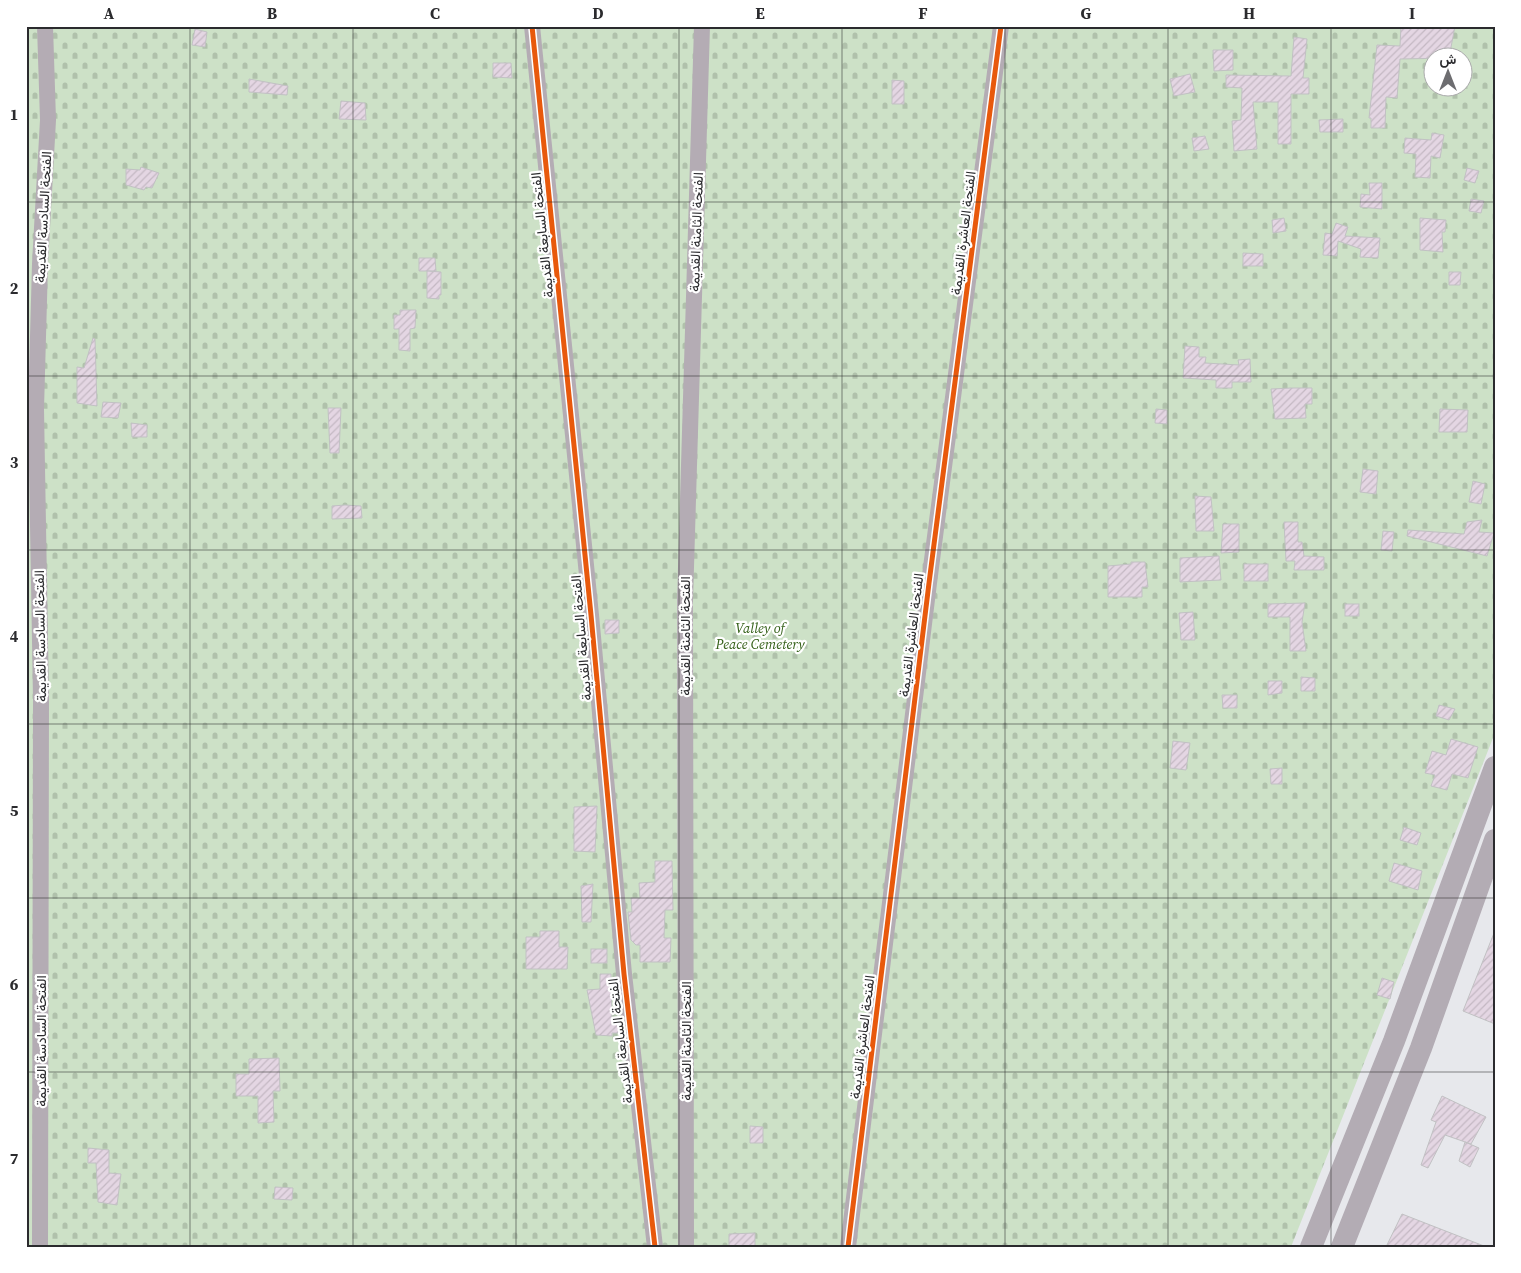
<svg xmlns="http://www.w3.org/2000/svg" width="1521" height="1273" font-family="'Source Serif 4',Vazirmatn,serif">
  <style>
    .cemetery { fill: url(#cemetery-stones); fill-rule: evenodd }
    .building { fill: url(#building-hatch); stroke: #c1c1c3 }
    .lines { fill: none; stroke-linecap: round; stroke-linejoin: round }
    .street { stroke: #b4acb4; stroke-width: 16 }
    .secondary { stroke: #b3acb4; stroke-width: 22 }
    .cycleway-casing { stroke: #fff; stroke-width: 8 }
    .cycleway { stroke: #e8590c; stroke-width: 5 }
    .grid { fill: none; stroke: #2b2b2e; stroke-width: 1; stroke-opacity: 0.55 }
    .labels { text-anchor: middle; stroke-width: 4.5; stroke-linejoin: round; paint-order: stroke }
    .street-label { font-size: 14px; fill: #2b2b2e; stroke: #fff }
    .park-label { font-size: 14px; font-style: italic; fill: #346018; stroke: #fff }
    .neatline { fill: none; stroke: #2b2b2e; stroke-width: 2 }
    .grid-label { font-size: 16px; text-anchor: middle; font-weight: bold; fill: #2b2b2e }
  </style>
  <defs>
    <pattern id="cemetery-stones" width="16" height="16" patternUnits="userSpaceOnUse" patternTransform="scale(1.25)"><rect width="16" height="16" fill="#cde1c7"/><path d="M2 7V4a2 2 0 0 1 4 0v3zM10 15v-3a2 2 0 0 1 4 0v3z" fill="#b0c1ab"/></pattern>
    <pattern id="building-hatch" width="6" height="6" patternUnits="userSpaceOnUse" patternTransform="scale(1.25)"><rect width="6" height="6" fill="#e4d6e3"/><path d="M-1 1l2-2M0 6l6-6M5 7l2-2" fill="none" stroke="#c4b8c3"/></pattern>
  </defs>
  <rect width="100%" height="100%" fill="#e7e8ec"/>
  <path class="cemetery" d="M 26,26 L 1495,26 L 1495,733 L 1291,1247 L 26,1247 ZM 1434,58 L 1464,58 L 1464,88 L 1434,88 Z"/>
  <g class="building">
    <polygon points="1401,26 1455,26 1449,58 1400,59 1397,98 1386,97 1385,128 1371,128 1371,118 1369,118 1377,45 1400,46"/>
    <polygon points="195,29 207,32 205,47 192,45"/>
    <polygon points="1294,37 1307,39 1303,78 1309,78 1309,94 1291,94 1291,144 1278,144 1278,102 1253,102 1257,149 1234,151 1232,121 1241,120 1242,88 1226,87 1226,75 1291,76"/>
    <polygon points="1213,50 1233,50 1233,70 1214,71"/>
    <polygon points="493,63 511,63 512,78 493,77"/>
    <polygon points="1190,74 1195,92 1174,96 1170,79"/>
    <polygon points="249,79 288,86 287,95 249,92"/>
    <polygon points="892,80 904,81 904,104 892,104"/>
    <polygon points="341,101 365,103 366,120 339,119"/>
    <polygon points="1343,119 1343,132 1320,132 1319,120"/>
    <polygon points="1432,133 1444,135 1440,158 1431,156 1430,178 1415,177 1416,154 1404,153 1405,138 1431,140"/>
    <polygon points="1205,136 1209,149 1194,151 1192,138"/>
    <polygon points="141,167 159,173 152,188 146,187 144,190 126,185 126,169 140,170"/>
    <polygon points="1467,168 1479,171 1475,183 1464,180"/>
    <polygon points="1369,183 1382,183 1382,209 1360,207 1361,194 1370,195"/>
    <polygon points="1471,199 1484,201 1481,213 1469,211"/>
    <polygon points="1284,218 1286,231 1273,233 1272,220"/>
    <polygon points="1420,218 1446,220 1445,232 1442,232 1443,252 1420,250"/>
    <polygon points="1336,223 1348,227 1345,236 1380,238 1378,258 1360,257 1361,249 1338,241 1337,256 1323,255 1325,233 1332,234"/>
    <polygon points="1243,253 1263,254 1263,266 1243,266"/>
    <polygon points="419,258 435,258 436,271 419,271"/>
    <polygon points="427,271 441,272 441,295 439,295 439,299 427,298"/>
    <polygon points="1449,272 1461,272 1460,285 1449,285"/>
    <polygon points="400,310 416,310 415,328 410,329 410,351 399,350 399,329 394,329 394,315 400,315"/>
    <polygon points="93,338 95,339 97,406 77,403 77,367 84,368"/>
    <polygon points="1185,346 1199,347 1199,357 1206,357 1205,363 1239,365 1238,360 1250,359 1251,382 1232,382 1232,388 1216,388 1216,380 1183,378"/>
    <polygon points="1291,388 1312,388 1312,404 1305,404 1306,418 1275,419 1271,389"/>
    <polygon points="103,402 121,403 118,418 101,417"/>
    <polygon points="328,408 341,408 339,453 330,453"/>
    <polygon points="1156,409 1167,410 1167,424 1155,423"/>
    <polygon points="1440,409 1468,410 1467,432 1439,432"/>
    <polygon points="131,423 147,425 147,437 132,437"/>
    <polygon points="1363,469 1378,471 1376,494 1360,492"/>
    <polygon points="1473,481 1485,484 1481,504 1469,502"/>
    <polygon points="1195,496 1211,497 1214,531 1196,531"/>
    <polygon points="345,505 361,506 362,518 332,519 332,506"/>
    <polygon points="1482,520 1479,532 1494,533 1487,556 1407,536 1408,530 1464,534 1467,522"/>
    <polygon points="1284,522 1298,522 1298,542 1302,542 1304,556 1324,557 1324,570 1294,570 1295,561 1286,561"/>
    <polygon points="1223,524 1239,524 1239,552 1221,553"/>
    <polygon points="1383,531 1394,532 1392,551 1381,550"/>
    <polygon points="1219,556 1221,580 1180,582 1180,558"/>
    <polygon points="1131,562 1145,562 1148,587 1142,587 1142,597 1108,597 1108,566 1131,564"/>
    <rect x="1244" y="564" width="24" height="17"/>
    <polygon points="1305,603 1302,622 1306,651 1290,651 1290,617 1268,617 1268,604"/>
    <rect x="1345" y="604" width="14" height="12"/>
    <polygon points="1193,612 1195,640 1181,640 1179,613"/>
    <polygon points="605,620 619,620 619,633 605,634"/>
    <polygon points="1301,677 1315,678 1315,691 1301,691"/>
    <polygon points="1268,681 1282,681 1282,693 1268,695"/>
    <polygon points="1222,695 1237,695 1237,708 1223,708"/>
    <polygon points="1439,705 1455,709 1449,720 1436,716"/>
    <polygon points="1451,739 1478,747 1468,778 1452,774 1447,790 1431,786 1435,775 1425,773 1432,751 1446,755"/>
    <polygon points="1173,741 1190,743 1186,770 1170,768"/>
    <polygon points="1282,768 1282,784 1271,784 1270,769"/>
    <polygon points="597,806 595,852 574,851 574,807"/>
    <polygon points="1404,827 1421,833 1417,845 1400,840"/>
    <polygon points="655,861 672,861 673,910 665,910 664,938 671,938 670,962 640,962 640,945 636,945 631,940 628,912 632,912 631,898 640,898 639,883 655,882"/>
    <polygon points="1394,863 1422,871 1418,890 1389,881"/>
    <polygon points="593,884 591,922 582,922 581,886"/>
    <polygon points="540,931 559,931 559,947 568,947 567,969 526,969 526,937 540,937"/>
    <polygon points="1494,933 1495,933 1495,1024 1463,1011"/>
    <rect x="591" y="949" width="16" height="14"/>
    <polygon points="600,974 611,974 612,1020 619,1020 621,1033 612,1033 612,1036 596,1035 587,990 600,989"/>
    <polygon points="1382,978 1394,982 1390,999 1377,995"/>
    <polygon points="279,1058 280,1091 273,1091 274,1122 258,1123 258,1096 236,1096 236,1074 249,1074 249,1059"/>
    <polygon points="1442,1096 1486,1117 1471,1144 1445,1135 1428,1168 1421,1165 1436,1122 1431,1120"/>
    <polygon points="750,1126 763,1127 763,1143 750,1143"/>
    <polygon points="1465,1142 1479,1148 1470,1167 1459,1161"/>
    <polygon points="88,1148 109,1150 109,1173 121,1174 117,1205 98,1202 96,1163 88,1163"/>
    <polygon points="275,1187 293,1188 292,1200 274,1199"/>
    <polygon points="1402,1214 1484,1246 1484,1247 1386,1247"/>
    <polygon points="755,1233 755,1247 729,1247 729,1234"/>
  </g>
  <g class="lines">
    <g class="street">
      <polyline points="532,26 591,615 624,974 655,1247"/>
      <polyline points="40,1247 41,699 36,409 40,264 48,120 45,26"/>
      <polyline points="686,1247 685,601 702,26"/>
      <polyline points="848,1247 929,583 1001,26"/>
    </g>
    <g class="secondary">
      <polyline points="1311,1247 1394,1041 1495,767"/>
      <polyline points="1342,1247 1421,1048 1495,840"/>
    </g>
    <defs>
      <g id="cycleway">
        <polyline points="532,26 591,615 624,974 655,1247"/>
        <polyline points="848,1247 929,583 1001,26"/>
      </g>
    </defs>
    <use href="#cycleway" class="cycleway-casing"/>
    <use href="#cycleway" class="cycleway"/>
  </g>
  <path class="grid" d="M 190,26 L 190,1247M 353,26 L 353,1247M 516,26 L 516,1247M 679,26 L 679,1247M 842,26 L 842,1247M 1005,26 L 1005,1247M 1168,26 L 1168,1247M 1331,26 L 1331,1247M 26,202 L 1495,202M 26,376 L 1495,376M 26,550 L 1495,550M 26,724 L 1495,724M 26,898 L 1495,898M 26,1072 L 1495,1072"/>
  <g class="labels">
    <g class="street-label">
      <text transform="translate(43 217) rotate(-87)" y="5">الفتحة السادسة القديمة</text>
      <text transform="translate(696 232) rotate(-88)" y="5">الفتحة الثامنة القديمة</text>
      <text transform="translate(963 233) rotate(-83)" y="5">الفتحة العاشرة القديمة</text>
      <text transform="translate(542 235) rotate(-96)" y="5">الفتحة السابعة القديمة</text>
      <text transform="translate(911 635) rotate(-83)" y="5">الفتحة العاشرة القديمة</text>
      <text transform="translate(40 636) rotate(-91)" y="5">الفتحة السادسة القديمة</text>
      <text transform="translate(685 636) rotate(-90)" y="5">الفتحة الثامنة القديمة</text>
      <text transform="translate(581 638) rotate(-95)" y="5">الفتحة السابعة القديمة</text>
      <text transform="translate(862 1037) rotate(-83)" y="5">الفتحة العاشرة القديمة</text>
      <text transform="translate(41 1041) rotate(-90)" y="5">الفتحة السادسة القديمة</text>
      <text transform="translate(620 1041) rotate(-97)" y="5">الفتحة السابعة القديمة</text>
      <text transform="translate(686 1041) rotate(-90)" y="5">الفتحة الثامنة القديمة</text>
    </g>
    <g class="park-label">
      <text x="760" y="633">Valley of<tspan x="760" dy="16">Peace Cemetery</tspan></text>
    </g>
  </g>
  <rect width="1521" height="1273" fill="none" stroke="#ffffff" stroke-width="55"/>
  <g transform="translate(1448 72)"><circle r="24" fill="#ffffff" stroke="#aaaaab"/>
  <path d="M0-4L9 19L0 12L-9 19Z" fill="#6d6d70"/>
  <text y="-8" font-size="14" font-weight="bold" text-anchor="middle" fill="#2b2b2e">ش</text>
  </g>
  <rect x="28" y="28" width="1466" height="1218" class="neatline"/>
  <g class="grid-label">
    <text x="109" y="19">A</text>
    <text x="272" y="19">B</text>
    <text x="435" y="19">C</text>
    <text x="598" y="19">D</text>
    <text x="760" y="19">E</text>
    <text x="923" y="19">F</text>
    <text x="1086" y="19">G</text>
    <text x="1249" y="19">H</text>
    <text x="1412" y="19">I</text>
    <text x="14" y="120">1</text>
    <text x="14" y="294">2</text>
    <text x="14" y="468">3</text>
    <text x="14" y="642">4</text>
    <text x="14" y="816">5</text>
    <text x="14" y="990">6</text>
    <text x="14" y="1164">7</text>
  </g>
</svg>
